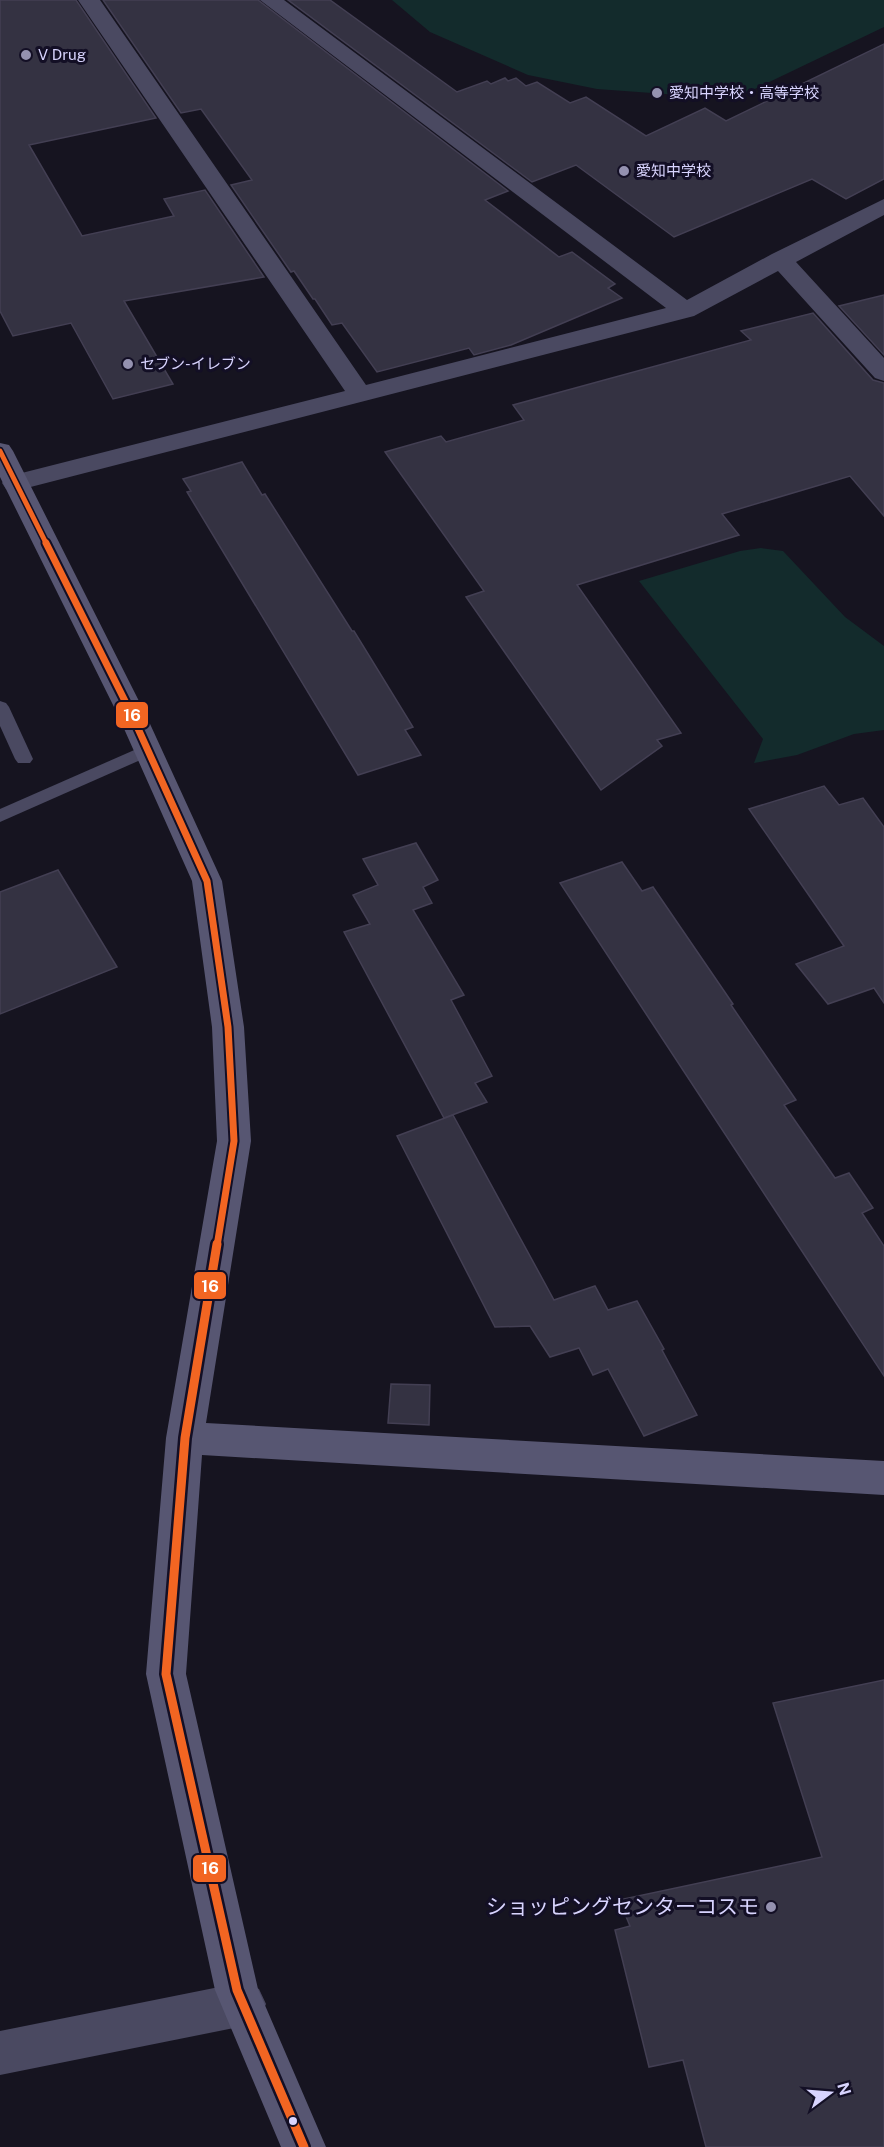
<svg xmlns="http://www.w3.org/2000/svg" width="884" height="2147" font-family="'Public Sans','Noto Sans JP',sans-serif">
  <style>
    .green { fill: #132b2c }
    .building { fill: #343242; stroke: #433f53; stroke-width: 1.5 }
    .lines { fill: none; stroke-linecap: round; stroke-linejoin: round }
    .lane { fill: #4a4961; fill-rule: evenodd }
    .street { fill: #4a4961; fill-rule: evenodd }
    .secondary { fill: #575672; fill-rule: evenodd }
    .bus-1-far2-casing { stroke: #130f25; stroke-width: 8 }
    .bus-1-far1-casing { stroke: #130f25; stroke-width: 11 }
    .bus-1-casing { stroke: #130f25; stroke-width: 14 }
    .bus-1-far2 { stroke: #f26522; stroke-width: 5 }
    .bus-1-far1 { stroke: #f26522; stroke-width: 7 }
    .bus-1 { stroke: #f26522; stroke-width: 9 }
    .poi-dot { fill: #9491b0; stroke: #130f25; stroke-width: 2 }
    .bus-dot { fill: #d8d4fe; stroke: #130f25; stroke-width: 2 }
    .labels { text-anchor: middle; stroke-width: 6; stroke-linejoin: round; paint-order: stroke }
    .far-poi-label { font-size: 15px; fill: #d8d4fe; stroke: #130f25; text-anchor: start }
    .near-poi-label { font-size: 21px; fill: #d8d4fe; stroke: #130f25; text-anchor: end }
    .line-badge { stroke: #130f25; stroke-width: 2 }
    .badge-label { font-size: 16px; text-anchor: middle; font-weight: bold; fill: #fff }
  </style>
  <rect width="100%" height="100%" fill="#161420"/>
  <g class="green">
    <polygon points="392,0 884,0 884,27 734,99 597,89 528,75 430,32"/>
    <polygon points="761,548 783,551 845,617 884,646 884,730 854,734 797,755 754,763 763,739 639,581 740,551"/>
  </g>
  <g class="building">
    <polygon points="0,0 76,0 156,118 29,145 82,236 174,216 164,199 205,190 264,277 124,301 173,384 113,399 71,323 13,336 0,311"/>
    <polygon points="103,0 258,0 508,191 485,200 559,257 572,252 615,284 608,288 622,298 511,345 474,355 469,348 377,372 342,323 332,325 315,299 313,299 294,271 291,272 231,185 252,180 201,109 181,113"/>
    <polygon points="288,0 330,0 457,92 487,81 491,84 505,78 508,81 516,78 526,86 537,82 570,103 586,97 646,136 705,108 726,121 884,44 884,179 846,199 812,179 674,237 576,165 532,182"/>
    <polygon points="884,295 884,355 839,306"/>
    <polygon points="813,313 873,380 884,383 884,516 850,476 722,514 739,535 577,585 681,733 657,740 662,746 601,790 466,597 484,591 385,452 441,436 446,442 524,420 513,405 751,340 741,331"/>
    <polygon points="242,462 262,495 265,494 352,631 354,631 413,727 405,730 421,755 358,775 187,492 191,491 183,479"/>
    <polygon points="824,786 839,805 863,798 884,827 884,1003 874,988 828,1004 796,964 844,946 749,809"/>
    <polygon points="416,843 438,880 423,887 432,903 413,910 464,995 451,1000 492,1076 475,1083 487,1102 444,1118 344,932 370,924 353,895 378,885 363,859"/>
    <polygon points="622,862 642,891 653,887 733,1004 731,1005 796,1100 784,1105 835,1178 849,1173 873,1208 862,1213 884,1246 884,1376 560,883"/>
    <polygon points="58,870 117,967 0,1014 0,892"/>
    <polygon points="453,1115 554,1300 595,1286 608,1310 637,1301 664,1349 662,1350 697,1415 644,1436 608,1369 593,1375 579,1348 550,1357 530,1326 495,1327 397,1136"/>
    <polygon points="391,1384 430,1385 429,1425 388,1423"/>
    <polygon points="884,1680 884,2147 706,2147 683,2060 649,2067 615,1930 630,1926 619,1900 822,1857 773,1703"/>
  </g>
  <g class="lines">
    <g class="lane">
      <polygon points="0,701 6,703 9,707 33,759 30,763 18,763 15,759 0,726"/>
      <polygon points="148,744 154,746 157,750 154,754 0,822 0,809"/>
    </g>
    <g class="street">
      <polygon points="78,0 100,0 366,385 666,308 260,0 284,0 687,300 772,254 884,199 884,215 796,262 884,358 884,381 875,378 778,271 694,316 15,491 6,489 2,483 6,477 345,391"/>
      <polygon points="244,1982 259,1989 266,2004 259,2019 244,2026 0,2075 0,2031"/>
    </g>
    <polygon class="secondary" points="0,443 9,445 13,451 145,713 222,881 244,1027 251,1141 206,1423 884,1461 884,1495 202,1455 186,1674 258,1989 326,2147 281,2147 215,1990 146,1674 166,1438 217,1141 212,1027 192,881 117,713 0,477"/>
    <defs>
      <polyline id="bus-1-far2" points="0,451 47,545"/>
      <polyline id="bus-1-far1" points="46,543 131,713 207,881 228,1027 234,1141 217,1246"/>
      <polyline id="bus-1" points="217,1244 185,1438 166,1674 237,1990 304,2147"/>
    </defs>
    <use href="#bus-1-far2" class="bus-1-far2-casing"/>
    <use href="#bus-1-far1" class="bus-1-far1-casing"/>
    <use href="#bus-1" class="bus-1-casing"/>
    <use href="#bus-1-far2" class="bus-1-far2"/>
    <use href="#bus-1-far1" class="bus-1-far1"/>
    <use href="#bus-1" class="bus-1"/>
  </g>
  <g class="poi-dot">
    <circle cx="26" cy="55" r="6"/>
    <circle cx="657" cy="93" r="6"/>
    <circle cx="624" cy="171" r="6"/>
    <circle cx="128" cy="364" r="6"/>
    <circle cx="771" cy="1907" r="6"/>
  </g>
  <circle class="bus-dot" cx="293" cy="2121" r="5"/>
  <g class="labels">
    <g class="far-poi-label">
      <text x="38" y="60">V Drug</text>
      <text x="669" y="98">愛知中学校・高等学校</text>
      <text x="636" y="176">愛知中学校</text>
      <text x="140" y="369">セブン-イレブン</text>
    </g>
    <g class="near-poi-label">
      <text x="759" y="1914">ショッピングセンターコスモ</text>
    </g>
  </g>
  <g class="line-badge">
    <rect x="115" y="701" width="34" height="28" rx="6" fill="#f26522"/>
    <rect x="193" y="1271" width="34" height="29" rx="6" fill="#f26522"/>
    <rect x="192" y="1854" width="35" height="29" rx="6" fill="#f26522"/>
  </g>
  <g class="badge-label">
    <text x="132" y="721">16</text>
    <text x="210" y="1292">16</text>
    <text x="210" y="1874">16</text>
  </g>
  <g transform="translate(830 2093) rotate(74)" stroke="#130f25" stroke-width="4.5" paint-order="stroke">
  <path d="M0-4.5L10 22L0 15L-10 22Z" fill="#d8d4fe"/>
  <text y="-9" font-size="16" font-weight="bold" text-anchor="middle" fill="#d8d4fe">N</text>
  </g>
</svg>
